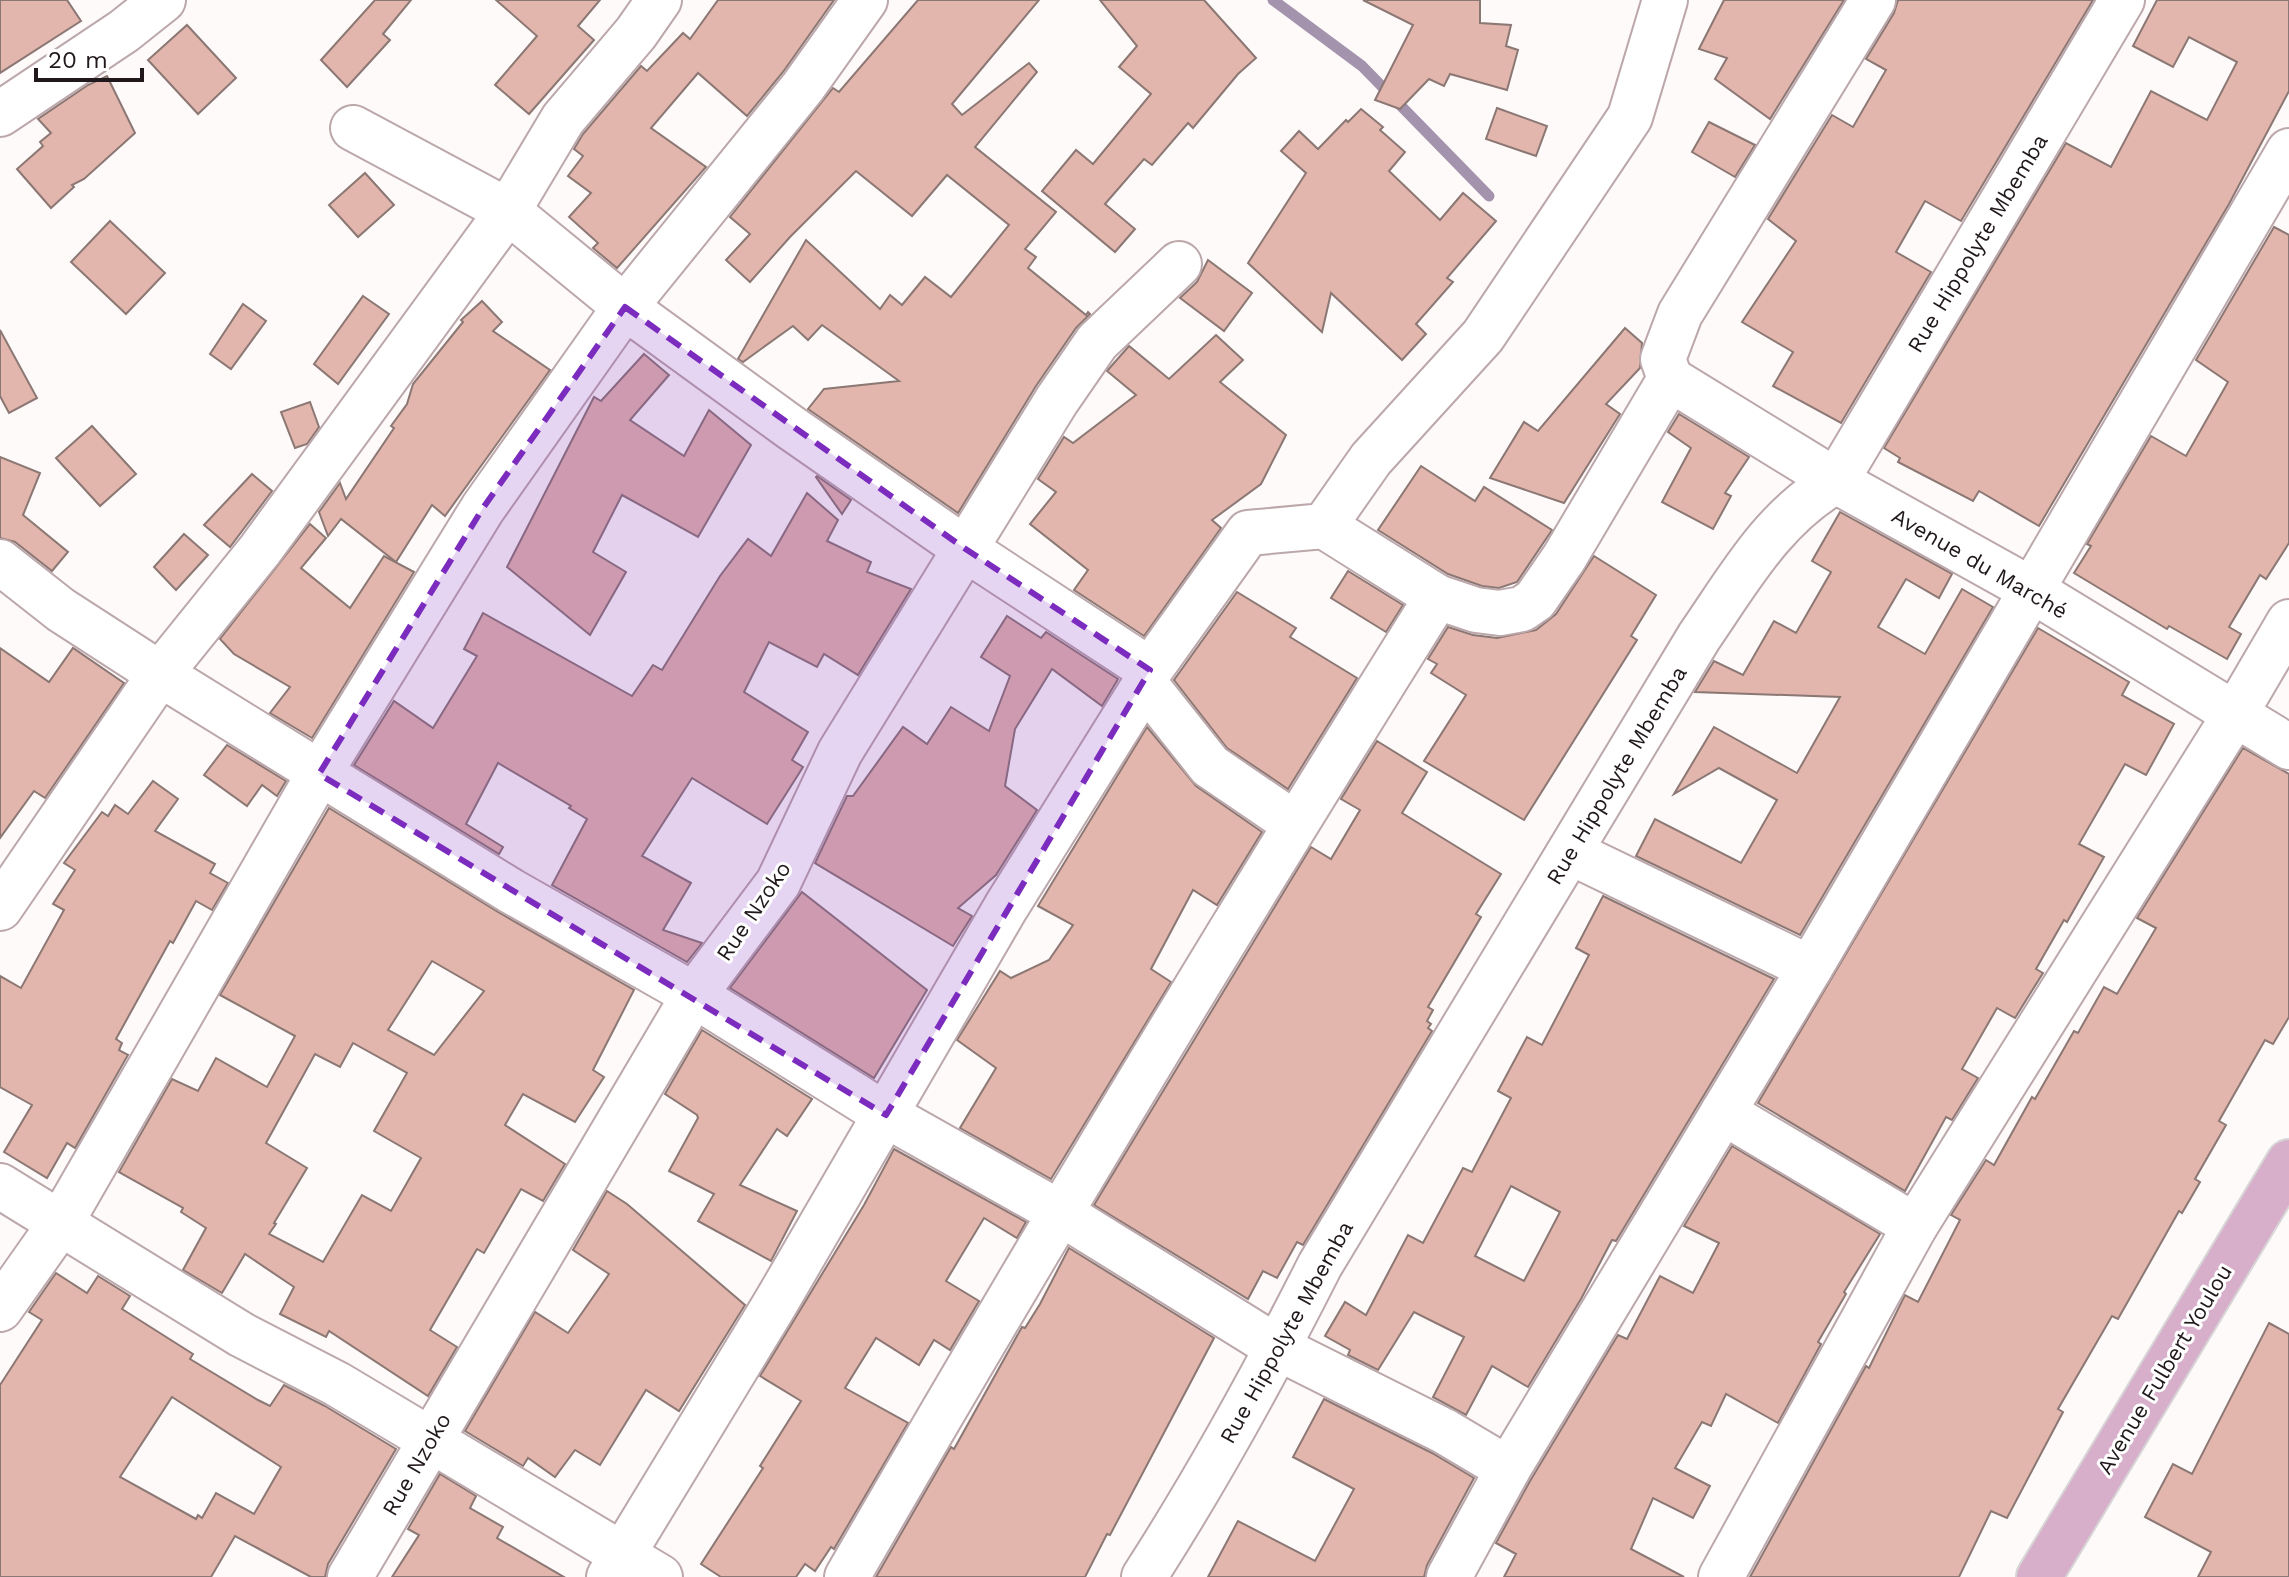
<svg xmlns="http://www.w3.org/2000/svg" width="2289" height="1577" font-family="'Work Sans',sans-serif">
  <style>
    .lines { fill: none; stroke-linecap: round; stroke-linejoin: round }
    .stream { stroke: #a493ad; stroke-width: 11 }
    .building { fill: #e2b6ac; stroke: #8b7773; stroke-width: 2; fill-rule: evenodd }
    .minor-casing { stroke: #bca7ab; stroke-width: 48 }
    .major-casing { stroke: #d7d5d6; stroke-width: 48 }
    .minor { stroke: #fff; stroke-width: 44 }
    .major { stroke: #d7afcb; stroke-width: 44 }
    .marked { fill: #7b2cbf; fill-opacity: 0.2; stroke: #7b2cbf; stroke-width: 6; stroke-dasharray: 16 10; stroke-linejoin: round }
    .labels { text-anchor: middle; stroke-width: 6; stroke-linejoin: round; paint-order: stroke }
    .street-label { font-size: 22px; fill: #20181a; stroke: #fff }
  </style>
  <rect width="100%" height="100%" fill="#fefafa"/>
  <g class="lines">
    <polyline class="stream" points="1273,0 1362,66 1489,196"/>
  </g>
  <g class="building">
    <polygon points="0,0 67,0 81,21 0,73"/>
    <polygon points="375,0 411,0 383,34 390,40 347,87 321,60"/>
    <polygon points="496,0 600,0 578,26 594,40 529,114 495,85 537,36"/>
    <polygon points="718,0 834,0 783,72 747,116 698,73 651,128 706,167 617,268 593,248 598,243 569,217 591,193 568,176 583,156 574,149 583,134 641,66 647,71 683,33 690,39"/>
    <polygon points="918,0 1039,0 952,104 962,115 1029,63 1037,72 975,147 1056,212 1025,249 1036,257 1028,268 1086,315 1088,312 1090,314 1076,328 1036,386 958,513 808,409 824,389 899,381 822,325 808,340 793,326 743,362 738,359 806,240 880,309 890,295 902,305 925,277 951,297 1009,225 947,175 912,216 856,171 790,237 750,282 726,260 750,234 730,217 833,88 839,92"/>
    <polygon points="1100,0 1204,0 1256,58 1238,74 1193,128 1188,123 1152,165 1144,159 1105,204 1135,229 1115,252 1042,191 1076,150 1093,164 1151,94 1119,67 1137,46"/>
    <polygon points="1363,0 1480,0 1480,23 1511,25 1506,46 1518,50 1507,90 1450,74 1444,86 1429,79 1400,109 1375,100 1413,25"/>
    <polygon points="1724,0 1844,0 1770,119 1715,79 1727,58 1699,49"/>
    <polygon points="1898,0 2093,0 1961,221 1925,201 1896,252 1931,272 1841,423 1773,386 1793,352 1742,322 1796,241 1768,219 1832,115 1853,127 1886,70 1866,59 1894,13"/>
    <polygon points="2157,0 2289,0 2289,91 2229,204 2039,526 1979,491 1973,501 1898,462 1900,458 1884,448 2066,143 2111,167 2151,91 2207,120 2237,62 2189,37 2173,67 2133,46"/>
    <polygon points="187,25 236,78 198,114 148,60"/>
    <polygon points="107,76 135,133 84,179 72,185 74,187 51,208 17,169 43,146 40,142 51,133 38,119 88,85"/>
    <polygon points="1497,108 1547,126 1536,156 1486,139"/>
    <polygon points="1361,109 1383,127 1380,130 1405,152 1389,171 1440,220 1463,193 1496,221 1447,278 1453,282 1416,324 1426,334 1402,360 1331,293 1322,332 1248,263 1306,173 1281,151 1299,131 1318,149 1346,120 1348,122"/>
    <polygon points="1709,122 1755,145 1735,177 1692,152"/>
    <polygon points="365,173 394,205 358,237 329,205"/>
    <polygon points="110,221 165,273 126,314 71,262"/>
    <polygon points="2274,227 2289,235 2289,543 2266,579 2260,575 2229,627 2241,634 2227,659 2169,626 2167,629 2074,573 2091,546 2087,544 2151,436 2186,456 2228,382 2196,360"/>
    <polygon points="1208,260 1252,293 1224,331 1180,298 1197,282"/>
    <polygon points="363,296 389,314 338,384 314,364"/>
    <polygon points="482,301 502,322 493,331 550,370 445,516 432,505 396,562 341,519 328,536 319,512 340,483 346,499 394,428 391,426 407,404 413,384 463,322 461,320"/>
    <polygon points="243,304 266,321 231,369 210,354"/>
    <polygon points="1625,328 1642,343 1640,368 1606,404 1620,414 1564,503 1490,478 1524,422 1538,431"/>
    <polygon points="0,330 37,398 9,413 0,396"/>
    <polygon points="1216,335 1243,360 1220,382 1286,435 1261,484 1212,520 1221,528 1144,636 1074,590 1088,570 1030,524 1056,492 1038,479 1064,437 1073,443 1136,395 1107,371 1129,346 1169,379"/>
    <polygon points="644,354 669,375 630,420 684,456 709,410 751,445 698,537 622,495 593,552 626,572 590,635 507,567 594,397 601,401"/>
    <polygon points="310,402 319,427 307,444 295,448 281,412"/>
    <polygon points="1679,414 1749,457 1725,493 1731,496 1713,529 1662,502 1691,448 1668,432"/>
    <polygon points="92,426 136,474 100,506 56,458"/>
    <polygon points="0,457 40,473 23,515 68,552 52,571 15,542 0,538"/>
    <polygon points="1421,466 1475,501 1484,487 1552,530 1517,582 1499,588 1482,586 1448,574 1378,530"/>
    <polygon points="252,474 272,491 230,547 204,525"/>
    <polygon points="817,476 851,500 842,514 816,477"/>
    <polygon points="807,493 838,520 827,541 871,562 867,572 911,589 858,675 824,654 817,667 769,642 744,692 808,732 792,760 803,767 767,824 692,778 642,856 691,883 663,930 702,943 687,962 552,885 587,819 569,808 571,806 498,763 466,824 503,847 499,854 354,765 394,701 433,728 477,656 464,649 483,613 632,696 653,665 662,670 720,576 748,539 771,556"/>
    <polygon points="1840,512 1952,574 1939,598 1906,579 1878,627 1925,654 1962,589 1993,607 1800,935 1636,856 1655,819 1741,863 1777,800 1719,768 1674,794 1714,727 1797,773 1840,697 1695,692 1714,661 1743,675 1774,621 1796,633 1831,572 1812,561"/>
    <polygon points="310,524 326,538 301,568 350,608 384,556 414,572 312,738 270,713 290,687 234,654 220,639"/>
    <polygon points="184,534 208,555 176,590 154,567"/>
    <polygon points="1594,556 1656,595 1631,636 1637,640 1524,820 1424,761 1466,695 1431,673 1437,664 1428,659 1448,627 1473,635 1497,638 1536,630 1556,614"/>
    <polygon points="1348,571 1403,605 1386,632 1331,598"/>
    <polygon points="1237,592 1296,628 1290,637 1357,678 1288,789 1227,748 1174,680"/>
    <polygon points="1007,616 1041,638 1046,632 1118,679 1102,706 1052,669 1015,729 1005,786 1037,810 996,875 958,908 972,916 953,946 815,863 847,796 853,796 903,727 927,744 951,707 989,731 1010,676 981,657"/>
    <polygon points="2038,628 2129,682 2122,695 2174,724 2146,775 2125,764 2079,844 2104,857 2067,922 2064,920 2036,969 2043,973 2015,1018 1997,1008 1962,1069 1978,1078 1952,1120 1946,1117 1905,1191 1758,1103"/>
    <polygon points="0,648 49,682 73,648 124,683 45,798 34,791 0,838"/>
    <polygon points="1147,727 1196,786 1262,832 1217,905 1193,890 1151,969 1171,982 1051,1179 960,1128 996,1068 957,1040 1000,971 1011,978 1049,960 1073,925 1038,906"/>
    <polygon points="1377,741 1427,772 1402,813 1501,874 1476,914 1481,917 1428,1007 1433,1010 1427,1021 1431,1024 1428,1028 1432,1031 1303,1245 1297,1242 1277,1278 1263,1271 1248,1299 1094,1205 1311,847 1331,859 1360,810 1341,799"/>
    <polygon points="227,745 286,781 277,796 262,785 247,806 204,775"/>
    <polygon points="2243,748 2289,774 2289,1017 2273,1044 2265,1040 2219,1121 2226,1125 2195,1179 2200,1182 2182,1213 2179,1211 2118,1319 2112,1316 2058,1409 2063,1412 2007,1518 1991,1511 1959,1577 1750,1577 1866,1366 1869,1368 1905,1295 1918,1302 1960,1220 1951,1215 1986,1160 1994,1165 2032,1097 2035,1099 2074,1031 2078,1033 2104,987 2117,994 2156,928 2137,918"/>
    <polygon points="153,781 178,799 155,831 215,864 210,873 228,883 212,910 196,901 173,943 170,941 116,1039 122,1043 119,1050 128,1055 75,1148 67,1143 47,1178 4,1152 32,1105 0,1087 0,976 21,988 64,910 53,904 75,870 64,863 102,812 108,816 115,805 128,814"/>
    <path d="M 329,808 L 498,912 L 634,990 L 593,1070 L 604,1077 L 575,1122 L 523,1094 L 505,1125 L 565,1164 L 543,1201 L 521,1189 L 484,1253 L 477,1249 L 430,1330 L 457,1347 L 428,1396 L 329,1331 L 326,1337 L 280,1314 L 294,1287 L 245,1254 L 222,1293 L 183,1270 L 206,1228 L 181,1212 L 183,1208 L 119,1172 L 172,1079 L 198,1091 L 216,1058 L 267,1087 L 295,1036 L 220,995 ZM 432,961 L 484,991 L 434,1055 L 388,1030 ZM 353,1043 L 407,1073 L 374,1131 L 421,1158 L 391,1211 L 362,1195 L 323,1262 L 269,1234 L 276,1224 L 274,1223 L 307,1168 L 266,1143 L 315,1054 L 340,1067 Z"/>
    <polygon points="802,892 927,990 874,1078 730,988"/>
    <path d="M 1603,896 L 1774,979 L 1616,1241 L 1612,1240 L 1581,1299 L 1528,1387 L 1492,1366 L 1466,1415 L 1433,1397 L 1464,1337 L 1414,1312 L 1378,1370 L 1348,1355 L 1350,1350 L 1325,1336 L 1345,1302 L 1366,1315 L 1408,1235 L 1423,1243 L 1463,1168 L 1472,1172 L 1511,1098 L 1498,1091 L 1527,1037 L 1542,1045 L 1589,955 L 1576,948 ZM 1511,1186 L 1560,1212 L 1524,1281 L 1475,1256 Z"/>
    <polygon points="702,1030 812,1099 787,1136 777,1129 740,1185 797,1211 771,1261 698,1221 714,1194 669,1171 698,1118 697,1115 665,1094"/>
    <polygon points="1732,1146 1880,1234 1844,1292 1846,1294 1818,1342 1821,1344 1778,1423 1726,1394 1711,1426 1702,1422 1675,1468 1710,1486 1693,1518 1653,1498 1631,1549 1684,1577 1504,1577 1516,1554 1496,1543 1530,1481 1618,1335 1627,1339 1660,1276 1693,1293 1719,1243 1684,1226"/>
    <polygon points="894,1149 1026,1222 1017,1238 984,1218 946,1281 979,1301 950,1350 934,1340 919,1365 876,1338 845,1388 908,1423 834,1549 831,1547 815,1571 805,1564 796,1577 721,1577 701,1564 763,1468 760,1466 801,1401 760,1376 864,1205"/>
    <polygon points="607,1191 627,1204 745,1305 679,1411 646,1390 600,1465 575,1450 555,1477 528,1458 523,1466 465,1431 535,1312 568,1333 609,1274 573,1250"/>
    <polygon points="1069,1248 1214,1338 1110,1535 1107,1534 1085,1577 876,1577 951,1447 954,1449 1022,1327 1025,1328 1040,1304"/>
    <path d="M 56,1273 L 87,1293 L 98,1276 L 130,1296 L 122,1309 L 193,1354 L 190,1359 L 258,1400 L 270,1406 L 284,1385 L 325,1406 L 396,1449 L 328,1564 L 325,1577 L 311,1577 L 235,1536 L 211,1577 L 0,1577 L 0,1385 L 42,1320 L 29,1312 ZM 172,1397 L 281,1467 L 254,1514 L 216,1493 L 202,1518 L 198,1515 L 196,1519 L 120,1477 Z"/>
    <polygon points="2269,1323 2289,1334 2289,1577 2198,1577 2211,1552 2145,1517 2173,1464 2192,1474"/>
    <polygon points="1324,1399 1432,1453 1474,1478 1427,1565 1424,1577 1208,1577 1238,1521 1315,1561 1354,1489 1293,1457"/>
    <polygon points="440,1474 476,1496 470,1508 503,1527 497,1538 564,1577 392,1577 419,1535 408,1529"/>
  </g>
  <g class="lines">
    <defs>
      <g id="minor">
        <polyline points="0,114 124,31 163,0"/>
        <polyline points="353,128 508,211 625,307 790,427 964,548 1150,670"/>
        <polyline points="1670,379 1836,481 2030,589 2289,747"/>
        <polyline points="1324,526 1437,597 1476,610 1500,613 1522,609 1535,600 1564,558 1670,379 1663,359 1680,314 1873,0"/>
        <polyline points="0,562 61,610 160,674 511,891 694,995 886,1115 1062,1214 1278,1348 1444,1431 1508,1469"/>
        <polyline points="1145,684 1210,766 1295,824"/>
        <polyline points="1570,852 1810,968"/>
        <polyline points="0,908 160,674 260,550 508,211 563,119 636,33 659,0"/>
        <polyline points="1723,1112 1915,1226"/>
        <polyline points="0,1186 242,1335 337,1384 660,1577"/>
        <polyline points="0,1309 60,1224 319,774 483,508 625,307 803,87 865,0"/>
        <polyline points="350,1577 694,995 778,883 840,752 1057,400 1097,342 1179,264"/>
        <polyline points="609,1577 775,1304 1006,907 1145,684 1150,670 1248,533 1324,526 1371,459 1483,336 1630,117 1665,0"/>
        <path d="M 847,1577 C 1037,1247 1235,920 1437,597"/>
        <path d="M 1144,1577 C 1209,1476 1266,1372 1320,1265 L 1699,637 C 1739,579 1773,517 1836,481 L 2122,0"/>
        <polyline points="1449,1577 1508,1469 1810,968 2289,151"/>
        <polyline points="1721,1577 1915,1226 2234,716 2289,622"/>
      </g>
      <polyline id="major" points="2039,1577 2289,1162"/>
    </defs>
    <use href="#minor" class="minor-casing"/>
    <use href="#major" class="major-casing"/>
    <use href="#minor" class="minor"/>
    <use href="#major" class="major"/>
  </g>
  <path class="marked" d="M 625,307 L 964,548 L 1150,670 L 886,1115 L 319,774 L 483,508 Z"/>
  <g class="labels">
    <g class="street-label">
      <text transform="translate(1977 243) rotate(-59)" y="8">Rue Hippolyte Mbemba</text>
      <text transform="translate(1980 563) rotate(30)" y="8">Avenue du Marché</text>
      <text transform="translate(1616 775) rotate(-59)" y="8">Rue Hippolyte Mbemba</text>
      <text transform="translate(753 911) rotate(-56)" y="8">Rue Nzoko</text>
      <text transform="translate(1286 1332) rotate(-61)" y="8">Rue Hippolyte Mbemba</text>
      <text transform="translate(2164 1369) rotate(-59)" y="8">Avenue Fulbert Youlou</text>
      <text transform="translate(416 1464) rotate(-60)" y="8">Rue Nzoko</text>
    </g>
  </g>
  <path d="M36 68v12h106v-12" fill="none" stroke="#20181a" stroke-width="4"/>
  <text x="48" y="68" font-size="24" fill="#20181a" stroke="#ffffff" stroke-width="6" paint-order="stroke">20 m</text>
</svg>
